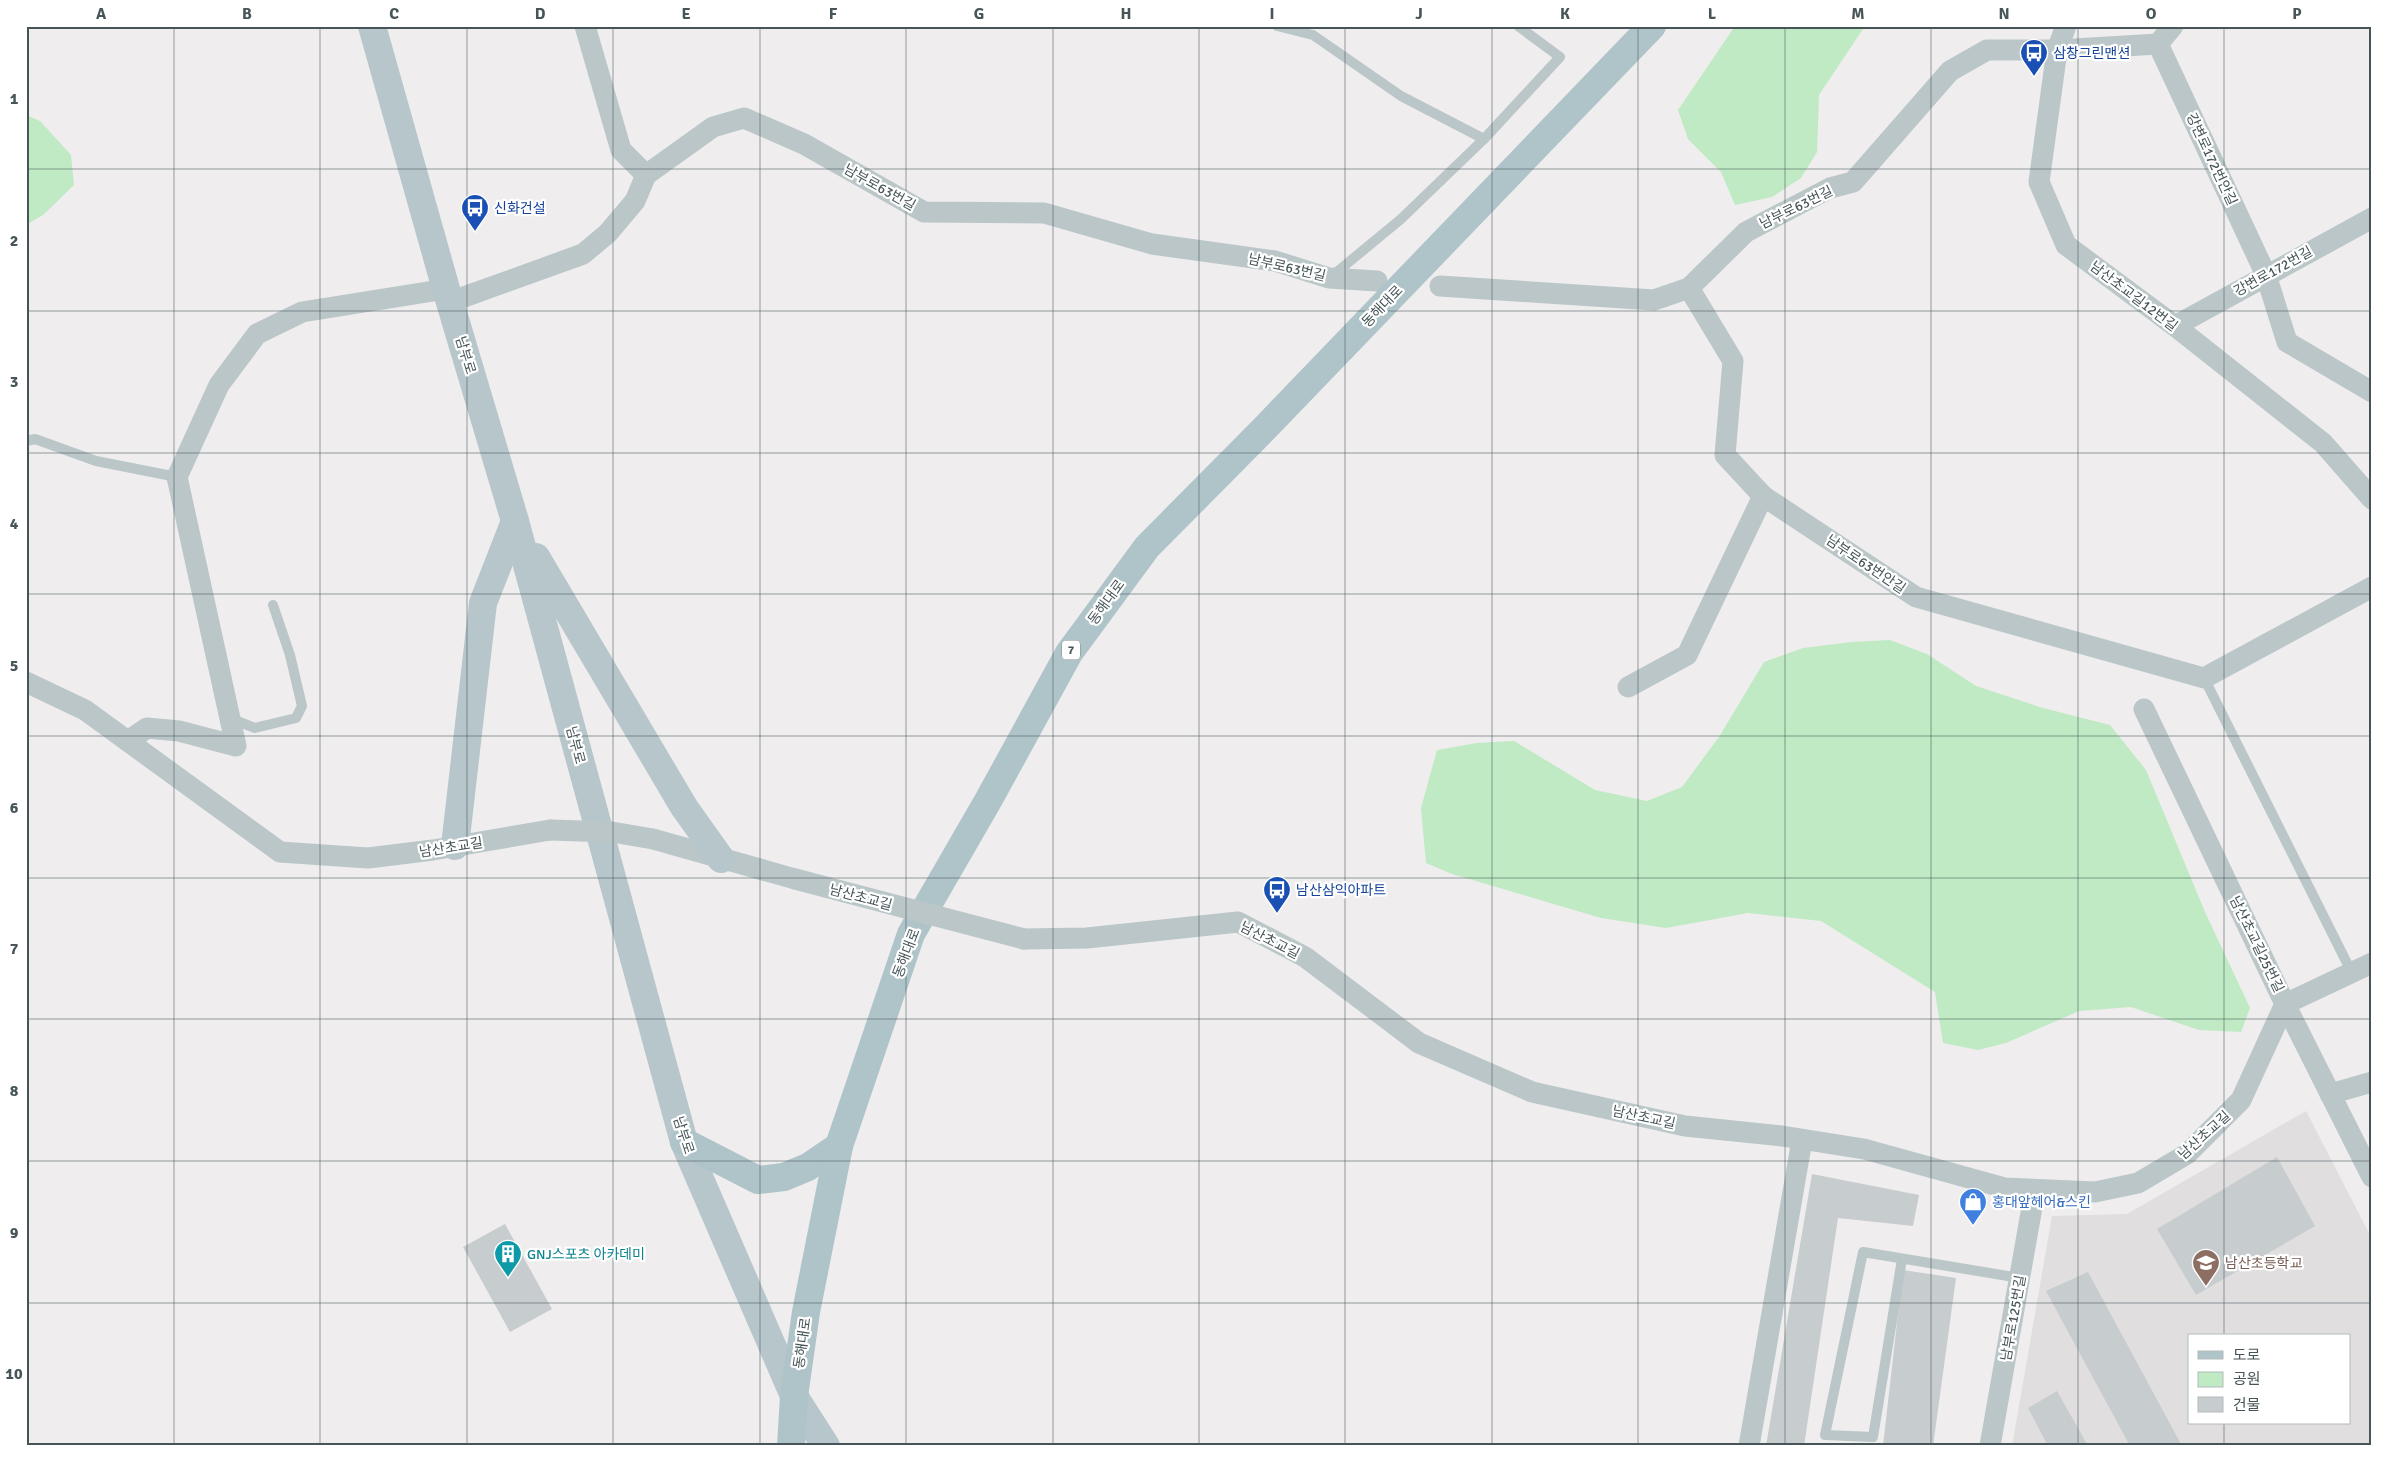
<svg xmlns="http://www.w3.org/2000/svg" width="2398" height="1472" font-family="Signika,'Noto Sans KR',sans-serif">
  <style>
    .education { fill: #e0dedf; fill-rule: evenodd }
    .green { fill: #bfeac3 }
    .building { fill: #c7ccce }
    .lines { fill: none; stroke-linecap: round; stroke-linejoin: round }
    .lane { stroke: #bac6c8; stroke-width: 10 }
    .street { stroke: #bac6c8; stroke-width: 21 }
    .secondary { stroke: #b7c6ca; stroke-width: 28 }
    .primary { stroke: #afc4c9; stroke-width: 28 }
    .street-bridge { stroke: #bac6c8; stroke-width: 21 }
    .grid { fill: none; stroke: #475558; stroke-width: 1; stroke-opacity: 0.55 }
    .labels { text-anchor: middle; stroke-width: 4.5; stroke-linejoin: round; paint-order: stroke }
    .shield { fill: #fff; stroke: #7e888a; stroke-width: 1 }
    .shield-label { font-size: 12px; font-weight: bold; fill: #475558 }
    .transit-label { font-size: 14px; fill: #164399; stroke: #fff; text-anchor: start }
    .street-label { font-size: 14px; fill: #475558; stroke: #fff }
    .shop-label { font-size: 14px; fill: #366cbe; stroke: #fff; text-anchor: start }
    .culture-label { font-size: 14px; fill: #0d838f; stroke: #fff; text-anchor: start }
    .education-label { font-size: 14px; fill: #785e54; stroke: #fff; text-anchor: start }
    .neatline { fill: none; stroke: #475558; stroke-width: 2 }
    .grid-label { font-size: 16px; text-anchor: middle; font-weight: bold; fill: #475558 }
  </style>
  <rect width="100%" height="100%" fill="#efedee"/>
  <path class="education" d="M 2306,1111 L 2372,1239 L 2372,1446 L 2012,1446 L 2052,1216 L 2127,1214 ZM 2189,1336 L 2349,1336 L 2349,1423 L 2189,1423 Z"/>
  <g class="green">
    <polygon points="1735,26 1865,26 1819,95 1817,152 1801,178 1772,197 1735,205 1721,172 1688,139 1678,110"/>
    <polygon points="26,115 40,121 71,155 74,185 43,215 26,225"/>
    <polygon points="1890,640 1927,654 1976,686 2043,708 2110,725 2146,770 2205,912 2250,1008 2241,1032 2199,1030 2131,1007 2079,1011 2006,1043 1978,1050 1943,1043 1935,992 1821,921 1748,913 1666,928 1601,918 1452,874 1426,863 1421,808 1437,750 1477,743 1514,741 1595,790 1647,801 1682,787 1719,737 1764,662 1803,648 1852,642"/>
  </g>
  <g class="building">
    <polygon points="2277,1157 2315,1226 2196,1295 2157,1229"/>
    <polygon points="1812,1174 1919,1195 1913,1226 1838,1218 1804,1446 1766,1446"/>
    <polygon points="505,1224 552,1309 510,1332 463,1247"/>
    <polygon points="1903,1270 1956,1278 1933,1446 1883,1446"/>
    <polygon points="2088,1272 2182,1446 2130,1446 2046,1291"/>
    <polygon points="2057,1391 2088,1446 2048,1446 2028,1408"/>
  </g>
  <g class="lines">
    <g class="lane">
      <polyline points="1277,26 1313,35 1401,96 1484,139 1401,219 1332,276"/>
      <polyline points="1484,139 1560,57 1518,26"/>
      <polyline points="26,441 35,439 96,461 177,477"/>
      <polyline points="2204,678 2352,973"/>
      <polyline points="232,719 255,728 296,718 302,706 290,655 273,605"/>
      <polyline points="1902,1259 1873,1437 1825,1435 1863,1252 2020,1278"/>
    </g>
    <g class="street">
      <polyline points="585,26 621,150 646,175"/>
      <polyline points="2066,26 2057,50 2039,182 2066,245 2175,326 2323,443 2372,499"/>
      <polyline points="2158,44 2266,275 2287,342 2372,392"/>
      <polyline points="1440,286 1654,300 1689,288 1746,232 1830,188 1853,182 1950,71 1987,50 2057,50 2158,44 2173,26"/>
      <polyline points="1689,288 1733,361 1725,455 1763,496 1916,597 2204,678 2372,587"/>
      <polyline points="450,302 583,254 608,233 635,201 646,175 713,127 744,118 804,144 924,212 1044,213 1152,244 1275,261 1329,278 1377,281"/>
      <polyline points="2175,326 2372,218"/>
      <polyline points="26,682 85,710 280,852 368,858 433,850 550,830"/>
      <polyline points="1628,687 1687,655 1763,496"/>
      <polyline points="2144,709 2285,1004 2372,1177"/>
      <polyline points="128,741 147,728 179,731 236,746 177,477 219,385 257,334 302,312 446,289"/>
      <polyline points="653,839 795,879"/>
      <polyline points="1024,939 1087,938 1238,922 1305,957 1419,1043 1532,1092 1685,1126 1782,1136 1864,1149 2005,1188 2095,1192 2138,1183 2187,1154 2241,1100 2285,1004 2372,963"/>
      <polyline points="2330,1094 2372,1082"/>
      <polyline points="1749,1446 1802,1140"/>
      <polyline points="1990,1446 2035,1190"/>
    </g>
    <g class="secondary">
      <polyline points="372,26 446,289 515,521 684,1142 794,1396 826,1446"/>
      <polyline points="536,557 684,807 721,859"/>
      <polyline points="455,846 483,603 515,521"/>
    </g>
    <g class="primary">
      <polyline points="684,1142 758,1180 784,1177 808,1167 839,1146"/>
      <polyline points="791,1446 794,1396 806,1312 839,1146 911,934 989,799 1069,653 1147,547 1263,430 1652,26"/>
    </g>
    <g class="street-bridge">
      <polyline points="550,830 612,832 653,839"/>
      <polyline points="795,879 1024,939"/>
    </g>
  </g>
  <path class="grid" d="M 174,26 L 174,1446M 320,26 L 320,1446M 467,26 L 467,1446M 613,26 L 613,1446M 760,26 L 760,1446M 906,26 L 906,1446M 1053,26 L 1053,1446M 1199,26 L 1199,1446M 1345,26 L 1345,1446M 1492,26 L 1492,1446M 1638,26 L 1638,1446M 1785,26 L 1785,1446M 1931,26 L 1931,1446M 2078,26 L 2078,1446M 2224,26 L 2224,1336M 26,169 L 2372,169M 26,311 L 2372,311M 26,453 L 2372,453M 26,594 L 2372,594M 26,736 L 2372,736M 26,878 L 2372,878M 26,1019 L 2372,1019M 26,1161 L 2372,1161M 26,1303 L 2372,1303M 2224,1423 L 2224,1446"/>
  <defs>
    <symbol id="bus-pin" viewBox="-11 -11 22 30"><path d="M0 17L-7.5 6A9.5 9.5 0 1 1 7.5 6Z" fill="#1a4fb4" stroke="#fff"/><path d="M-5-6H5V4H4V6H2V4H-2V6H-4V4H-5ZM-3.5-4V0h7V-4ZM-3.5 1.2v1.5H-2V1.2ZM2 1.2v1.5H3.5V1.2Z" fill="#fff"/></symbol>
    <symbol id="shop-pin" viewBox="-11 -11 22 30"><path d="M0 17L-7.5 6A9.5 9.5 0 1 1 7.5 6Z" fill="#3f7fe0" stroke="#fff"/><path d="M-5-2.5h2.3a2.7 3.5 0 0 1 5.4 0H5L5.5 6h-11ZM-1.5-2.5h3a1.5 2.3 0 0 0-3 0Z" fill="#fff"/></symbol>
    <symbol id="building-pin" viewBox="-11 -11 22 30"><path d="M0 17L-7.5 6A9.5 9.5 0 1 1 7.5 6Z" fill="#0f9aa8" stroke="#fff"/><path d="M-4-6H4V6H1V3H-1V6H-4ZM-2.5-4.3h1.7v1.8h-1.7ZM.8-4.3h1.7v1.8H.8ZM-2.5-1h1.7V.8h-1.7ZM.8-1h1.7V.8H.8Z" fill="#fff"/></symbol>
    <symbol id="school-pin" viewBox="-11 -11 22 30"><path d="M0 17L-7.5 6A9.5 9.5 0 1 1 7.5 6Z" fill="#8d6e63" stroke="#fff"/><path d="M0-5L7-2L0 1L-7-2ZM-4 1L0 2.5L4 1V4Q0 6-4 4Z" fill="#fff"/></symbol>
  </defs>
  <g fill-rule="evenodd">
    <use href="#bus-pin" x="2018" y="37" width="32" height="43"/>
    <use href="#bus-pin" x="459" y="192" width="32" height="43"/>
    <use href="#bus-pin" x="1261" y="874" width="32" height="43"/>
    <use href="#shop-pin" x="1957" y="1186" width="32" height="43"/>
    <use href="#building-pin" x="492" y="1238" width="32" height="43"/>
    <use href="#school-pin" x="2190" y="1247" width="32" height="43"/>
  </g>
  <g class="labels">
    <rect class="shield" x="1062" y="640.5" width="18" height="19" rx="4"/>
    <g class="shield-label">
      <text x="1071" y="654">7</text>
    </g>
    <g class="transit-label">
      <text x="2053" y="58">삼창그린맨션</text>
      <text x="494" y="213">신화건설</text>
      <text x="1296" y="895">남산삼익아파트</text>
    </g>
    <g class="street-label">
      <text transform="translate(2212 159) rotate(65)" y="5">강변로172번안길</text>
      <text transform="translate(880 187) rotate(29)" y="5">남부로63번길</text>
      <text transform="translate(1796 207) rotate(-26)" y="5">남부로63번길</text>
      <text transform="translate(1287 267) rotate(13)" y="5">남부로63번길</text>
      <text transform="translate(2273 271) rotate(-29)" y="5">강변로172번길</text>
      <text transform="translate(2134 296) rotate(37)" y="5">남산초교길12번길</text>
      <text transform="translate(1382 306) rotate(-46)" y="5">동해대로</text>
      <text transform="translate(466 355) rotate(73)" y="5">남부로</text>
      <text transform="translate(1866 564) rotate(34)" y="5">남부로63번안길</text>
      <text transform="translate(1106 602) rotate(-54)" y="5">동해대로</text>
      <text transform="translate(576 745) rotate(75)" y="5">남부로</text>
      <text transform="translate(451 847) rotate(-9)" y="5">남산초교길</text>
      <text transform="translate(861 897) rotate(15)" y="5">남산초교길</text>
      <text transform="translate(1270 940) rotate(27)" y="5">남산초교길</text>
      <text transform="translate(2257 944) rotate(64)" y="5">남산초교길25번길</text>
      <text transform="translate(906 953) rotate(-69)" y="5">동해대로</text>
      <text transform="translate(1644 1117) rotate(12)" y="5">남산초교길</text>
      <text transform="translate(684 1135) rotate(72)" y="5">남부로</text>
      <text transform="translate(2204 1135) rotate(-42)" y="5">남산초교길</text>
      <text transform="translate(2013 1318) rotate(-80)" y="5">남부로125번길</text>
      <text transform="translate(802 1343) rotate(-82)" y="5">동해대로</text>
    </g>
    <g class="shop-label">
      <text x="1992" y="1207">홍대앞헤어&amp;스킨</text>
    </g>
    <g class="culture-label">
      <text x="527" y="1259">GNJ스포츠 아카데미</text>
    </g>
    <g class="education-label">
      <text x="2225" y="1268">남산초등학교</text>
    </g>
  </g>
  <rect width="2398" height="1472" fill="none" stroke="#ffffff" stroke-width="55"/>
  <rect x="2188" y="1334" width="162" height="90" fill="#ffffff" stroke="#b5bbbc"/>
  <rect x="2198" y="1351" width="25" height="8" fill="#afc4c9" stroke="#b5bbbc"/>
  <text x="2233" y="1360" font-size="15" fill="#475558">도로</text>
  <rect x="2198" y="1372" width="25" height="15" fill="#bfeac3" stroke="#b5bbbc"/>
  <text x="2233" y="1384" font-size="15" fill="#475558">공원</text>
  <rect x="2198" y="1397" width="25" height="15" fill="#c7ccce" stroke="#b5bbbc"/>
  <text x="2233" y="1410" font-size="15" fill="#475558">건물</text>
  <rect x="28" y="28" width="2342" height="1416" class="neatline"/>
  <g class="grid-label">
    <text x="101" y="19">A</text>
    <text x="247" y="19">B</text>
    <text x="394" y="19">C</text>
    <text x="540" y="19">D</text>
    <text x="686" y="19">E</text>
    <text x="833" y="19">F</text>
    <text x="979" y="19">G</text>
    <text x="1126" y="19">H</text>
    <text x="1272" y="19">I</text>
    <text x="1419" y="19">J</text>
    <text x="1565" y="19">K</text>
    <text x="1712" y="19">L</text>
    <text x="1858" y="19">M</text>
    <text x="2004" y="19">N</text>
    <text x="2151" y="19">O</text>
    <text x="2297" y="19">P</text>
    <text x="14" y="104">1</text>
    <text x="14" y="246">2</text>
    <text x="14" y="387">3</text>
    <text x="14" y="529">4</text>
    <text x="14" y="671">5</text>
    <text x="14" y="813">6</text>
    <text x="14" y="954">7</text>
    <text x="14" y="1096">8</text>
    <text x="14" y="1238">9</text>
    <text x="14" y="1379">10</text>
  </g>
</svg>
